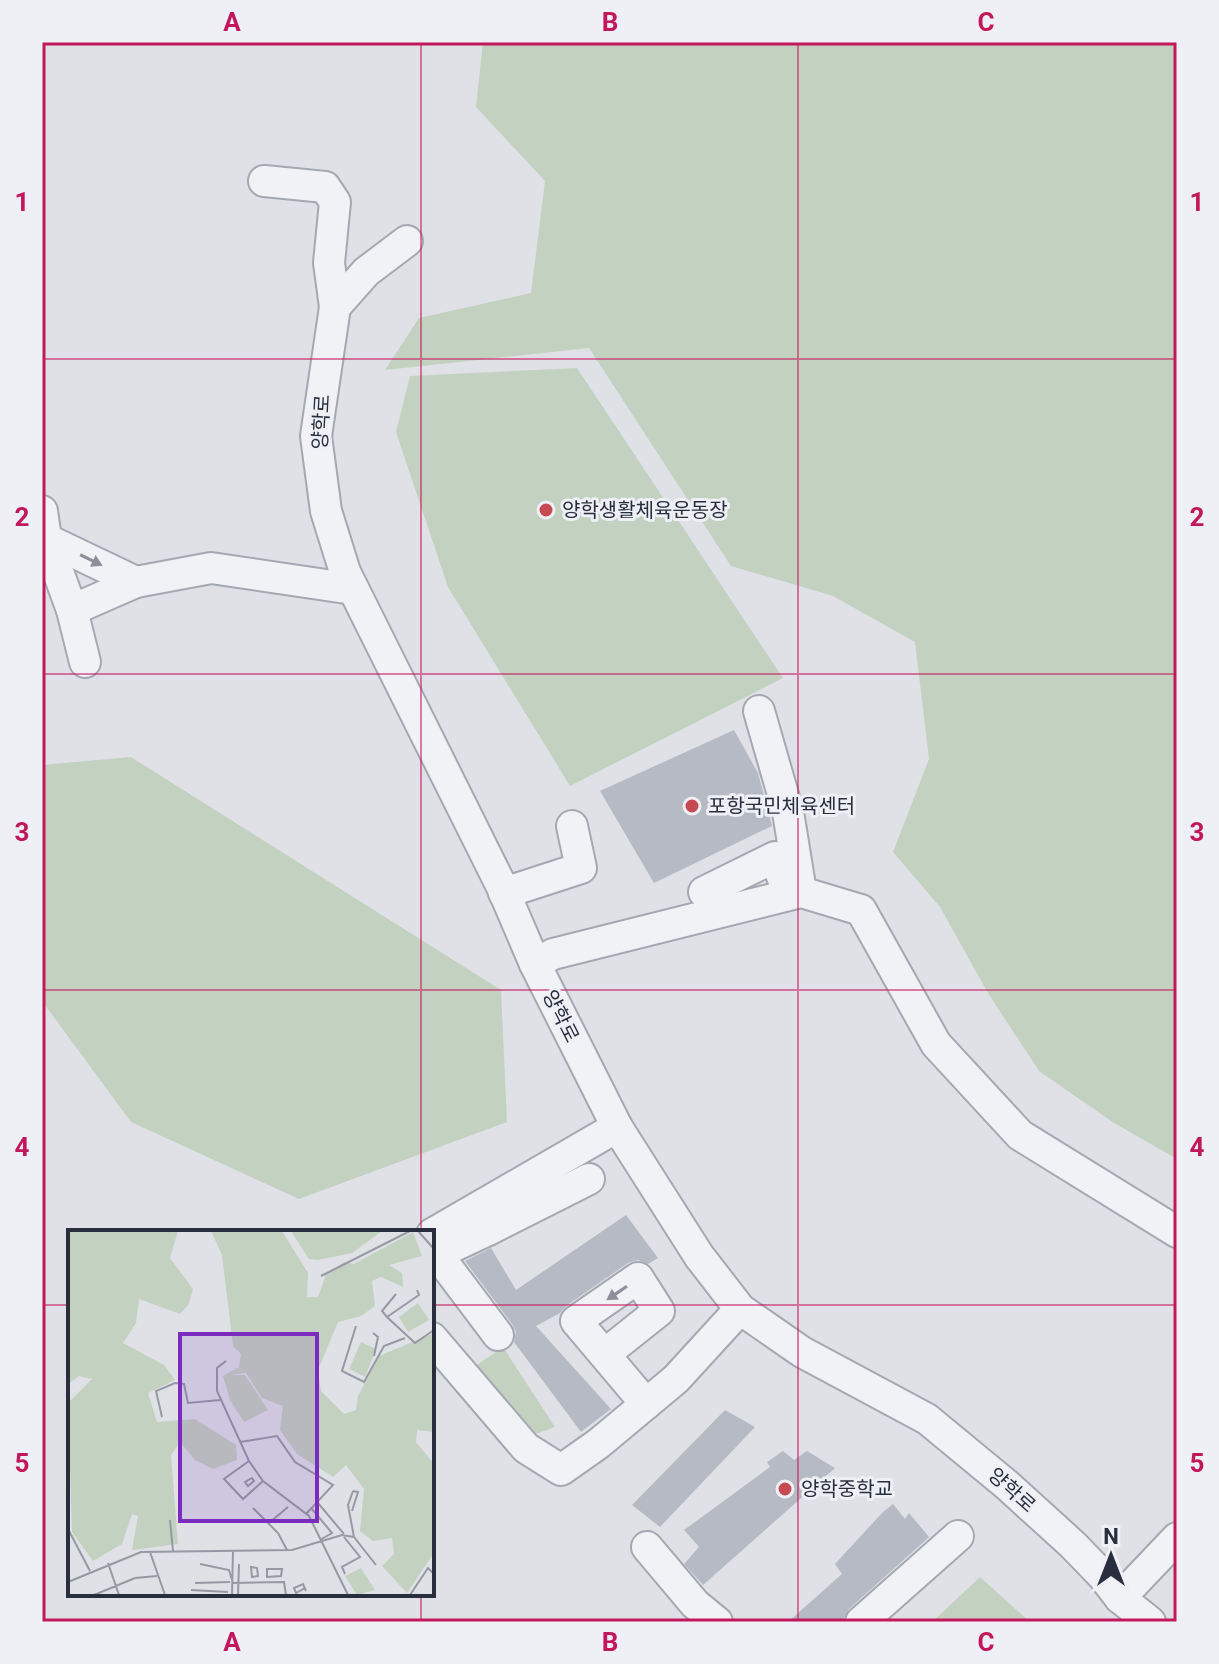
<svg xmlns="http://www.w3.org/2000/svg" width="1219" height="1664" font-family="Roboto,'Noto Sans KR',sans-serif">
  <style>
    .green { fill: #c3d1c0 }
    .building { fill: #b6bac4 }
    .lines { fill: none; stroke-linecap: round; stroke-linejoin: round }
    .minor-casing { stroke: #a4a8b1; stroke-width: 34 }
    .minor { stroke: #f1f2f6; stroke-width: 30 }
    .oneway { fill: #8c909a }
    .grid { fill: none; stroke: #c2185b; stroke-width: 2; stroke-opacity: 0.55 }
    .poi-dot { fill: #c74951; stroke: #eef0f5; stroke-width: 3 }
    .labels { text-anchor: middle; stroke-width: 6; stroke-linejoin: round; paint-order: stroke }
    .street-label { font-size: 20px; fill: #282e3d; stroke: #eef0f5 }
    .poi-label { font-size: 20px; fill: #282e3d; stroke: #eef0f5; text-anchor: start }
    .inset-road { fill: none; stroke: #9699a3; stroke-width: 2 }
    .view { fill: #7b2cbf; fill-opacity: 0.15; stroke: #7b2cbf; stroke-width: 4 }
    .inset-edge { fill: none; stroke: #282e3d; stroke-width: 4 }
    .neatline { fill: none; stroke: #c2185b; stroke-width: 3 }
    .grid-label { font-size: 26px; text-anchor: middle; font-weight: bold; fill: #c2185b }
  </style>
  <rect width="100%" height="100%" fill="#dfe1e7"/>
  <g class="green">
    <polygon points="483,42 1177,42 1177,1159 1114,1123 1039,1071 988,993 940,907 893,852 929,759 915,642 833,596 731,566 589,348 385,370 419,318 531,293 545,181 476,107"/>
    <polygon points="577,368 783,678 570,786 448,587 396,432 410,376"/>
    <polygon points="131,757 501,990 507,1122 299,1199 131,1122 42,1001 42,765"/>
    <polygon points="503,1347 555,1427 530,1436 477,1365"/>
    <polygon points="980,1577 1030,1622 932,1622"/>
  </g>
  <g class="building">
    <polygon points="734,730 758,773 772,826 654,883 600,791"/>
    <polygon points="626,1215 658,1258 648,1264 638,1260 628,1263 566,1306 560,1313 536,1326 611,1409 581,1432 514,1342 516,1332 512,1324 465,1261 491,1248 516,1290"/>
    <polygon points="725,1410 755,1427 660,1527 632,1505"/>
    <polygon points="783,1451 794,1460 807,1451 835,1468 703,1585 684,1564 699,1547 684,1530 770,1467 767,1462"/>
    <polygon points="893,1504 905,1519 909,1513 929,1537 849,1609 842,1622 788,1622 842,1574 835,1564 882,1513"/>
  </g>
  <g class="lines">
    <defs>
      <g id="minor">
        <polyline points="264,181 325,187 335,202 329,263 335,307"/>
        <polyline points="407,241 366,272 335,307 316,436 326,511 345,572 502,887 535,964 617,1127 699,1256 740,1309 802,1352 927,1419 1007,1485 1073,1545 1103,1576 1120,1598 1150,1622"/>
        <polyline points="42,511 46,539 72,610 136,582 211,568 353,589"/>
        <polyline points="46,539 136,582"/>
        <polyline points="72,610 85,662"/>
        <polyline points="759,711 788,812 801,892"/>
        <polyline points="704,892 775,857 788,893"/>
        <polyline points="504,893 581,868 572,826"/>
        <polyline points="535,964 553,954 801,892 861,910 936,1044 1020,1135 1177,1232"/>
        <polyline points="481,1212 488,1230 589,1179"/>
        <polyline points="488,1230 437,1254 498,1335"/>
        <polyline points="432,1234 617,1127"/>
        <polyline points="432,1338 526,1448 561,1470 598,1444 676,1379 740,1309"/>
        <polyline points="605,1354 659,1311 638,1278 576,1321 646,1404"/>
        <polyline points="647,1547 695,1604 717,1622"/>
        <polyline points="1120,1598 1177,1538"/>
        <polyline points="861,1622 958,1536"/>
      </g>
    </defs>
    <use href="#minor" class="minor-casing"/>
    <use href="#minor" class="minor"/>
  </g>
  <defs><path id="oneway-solid" d="M-6-.8H1V-3.2L6.5 0L1 3.2V.8H-6Z" transform="scale(2)"/></defs>
  <g class="oneway">
    <use href="#oneway-solid" transform="translate(91 560) rotate(26)"/>
    <use href="#oneway-solid" transform="translate(617 1293) rotate(146)"/>
  </g>
  <path class="grid" d="M 421,42 L 421,1232M 798,42 L 798,1622M 42,359 L 1177,359M 42,674 L 1177,674M 42,990 L 1177,990M 42,1305 L 70,1305M 432,1305 L 1177,1305M 421,1594 L 421,1622"/>
  <g class="poi-dot">
    <circle cx="546" cy="510" r="8"/>
    <circle cx="692" cy="806" r="8"/>
    <circle cx="785" cy="1489" r="8"/>
  </g>
  <g class="labels">
    <g class="street-label">
      <text transform="translate(321 422) rotate(-87)" y="7">양학로</text>
      <text transform="translate(561 1016) rotate(63)" y="7">양학로</text>
      <text transform="translate(1012 1490) rotate(42)" y="7">양학로</text>
    </g>
    <g class="poi-label">
      <text x="562" y="517">양학생활체육운동장</text>
      <text x="708" y="813">포항국민체육센터</text>
      <text x="801" y="1496">양학중학교</text>
    </g>
  </g>
  <g transform="translate(68 1230)">
    <rect width="366" height="366" fill="#dfe1e7"/>
    <path d="M 0,1 L 110,1 L 102,28 L 125,59 L 121,74 L 112,84 L 71,69 L 68,93 L 55,113 L 96,135 L 107,150 L 80,163 L 89,192 L 127,189 L 168,215 L 169,230 L 145,239 L 127,230 L 112,212 L 103,225 L 110,314 L 64,320 L 70,286 L 64,284 L 54,314 L 25,331 L 4,302 L 0,173 L 24,149 L 11,146 L 0,154 ZM 143,1 L 214,1 L 240,43 L 239,67 L 250,67 L 258,45 L 276,32 L 286,34 L 345,2 L 354,26 L 321,35 L 334,43 L 335,57 L 313,47 L 304,51 L 307,76 L 293,86 L 270,92 L 250,140 L 253,161 L 276,184 L 288,180 L 290,166 L 311,126 L 366,103 L 366,202 L 349,200 L 348,212 L 366,234 L 366,323 L 339,363 L 314,336 L 326,324 L 324,308 L 305,311 L 292,301 L 296,259 L 278,235 L 265,247 L 229,224 L 212,200 L 215,176 L 194,168 L 178,143 L 162,145 L 177,145 L 200,180 L 176,192 L 162,170 L 155,146 L 171,137 L 173,124 L 165,116 L 154,25 ZM 223,1 L 314,1 L 284,23 L 250,30 L 241,29 ZM 350,73 L 361,90 L 340,102 L 331,87 ZM 293,112 L 308,119 L 297,147 L 281,139 ZM 293,338 L 307,360 L 289,365 L 277,346 Z" fill="#c3d1c0"/>
    <path class="inset-road" d="M 350,1 L 366,19M 253,46 L 342,1M 349,60 L 351,65 L 319,87 L 347,113 L 366,100M 319,87 L 314,81 L 328,64M 288,96 L 274,141 L 296,152 L 316,116 L 337,108M 305,103 L 310,107 L 306,126M 158,131 L 149,138 L 149,161 L 181,231 L 195,251 L 241,286 L 280,365M 94,187 L 88,161 L 107,153 L 116,154 L 120,173 L 152,170M 172,212 L 209,206 L 227,232 L 265,255 L 238,284M 181,231 L 156,249 L 175,269 L 195,251M 184,248 L 186,251 L 180,256 L 177,252 ZM 247,276 L 250,273 L 276,304M 185,278 L 210,303 L 219,320M 244,279 L 264,303 L 252,310M 284,281 L 290,262 L 285,261M 102,290 L 105,321M 201,293 L 220,277M 0,299 L 22,341M 276,307 L 292,327 L 274,337 L 277,344M 286,307 L 308,335M 82,322 L 97,365M 40,333 L 51,365M 132,334 L 161,340 L 165,353 L 216,352 L 218,365M 183,337 L 189,338 L 190,346 L 184,347 ZM 199,339 L 214,339 L 213,346 L 199,347 ZM 0,352 L 73,322 L 224,320 L 274,305 L 286,307 L 280,275 L 285,261M 127,353 L 162,352M 237,358 L 228,363 L 226,358 L 235,354 L 238,361M 123,360 L 160,362M 26,365 L 67,348 L 89,346M 164,365 L 165,321M 170,365 L 171,334M 342,365 L 360,338 L 366,344"/>
    <path class="view" d="M 112,104 L 249,104 L 249,291 L 112,291 Z"/>
    <rect width="366" height="366" class="inset-edge"/>
  </g>
  <rect width="1219" height="1664" fill="none" stroke="#eef0f5" stroke-width="88"/>
  <g transform="translate(1111 1556)" stroke="#eef0f5" stroke-width="6" paint-order="stroke">
  <path d="M0-6L14 30L0 20L-14 30Z" fill="#282e3d"/>
  <text y="-12" font-size="22" font-weight="bold" text-anchor="middle" fill="#282e3d">N</text>
  </g>
  <rect x="44" y="44" width="1131" height="1576" class="neatline"/>
  <g class="grid-label">
    <text x="232" y="31">A</text>
    <text x="610" y="31">B</text>
    <text x="986" y="31">C</text>
    <text x="22" y="211">1</text>
    <text x="1197" y="211">1</text>
    <text x="22" y="526">2</text>
    <text x="1197" y="526">2</text>
    <text x="22" y="841">3</text>
    <text x="1197" y="841">3</text>
    <text x="22" y="1156">4</text>
    <text x="1197" y="1156">4</text>
    <text x="22" y="1472">5</text>
    <text x="1197" y="1472">5</text>
    <text x="232" y="1651">A</text>
    <text x="610" y="1651">B</text>
    <text x="986" y="1651">C</text>
  </g>
</svg>
